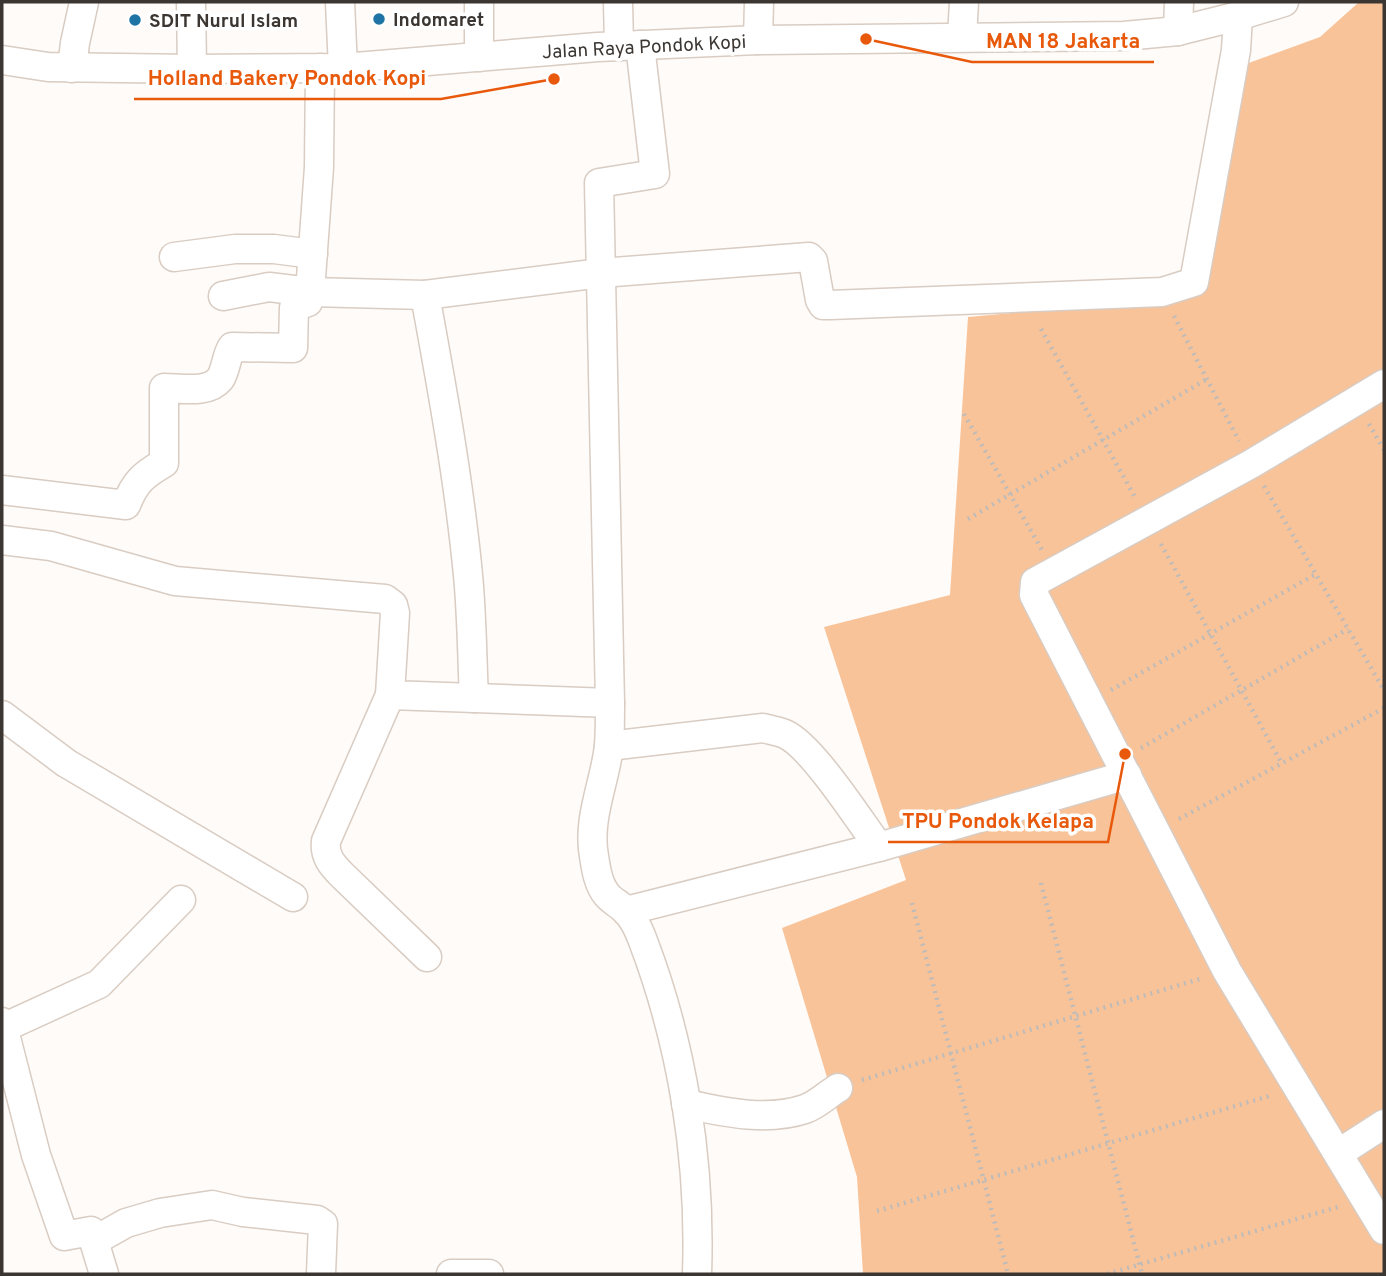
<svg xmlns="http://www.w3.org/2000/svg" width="1386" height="1276" font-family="Overpass,sans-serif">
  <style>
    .green { fill: #f9c399 }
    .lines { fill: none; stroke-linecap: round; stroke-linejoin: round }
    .minor-casing { stroke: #d9ccc2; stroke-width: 31 }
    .path { stroke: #bebbb8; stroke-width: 4.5; stroke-dasharray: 2 5; stroke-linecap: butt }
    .minor { stroke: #fff; stroke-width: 28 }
    .poi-dot { fill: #1e74a4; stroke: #fff; stroke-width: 2.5 }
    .labels { text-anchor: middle; stroke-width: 7; stroke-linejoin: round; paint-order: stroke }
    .poi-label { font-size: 19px; font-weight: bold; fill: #3b3632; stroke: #fff; text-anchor: start }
    .street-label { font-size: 19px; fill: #3b3632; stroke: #fff }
    .leader { fill: none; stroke: #e8590c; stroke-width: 2.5 }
    .callout-dot { fill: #e8590c; stroke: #fff; stroke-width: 2.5 }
    .callout-label { font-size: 21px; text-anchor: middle; font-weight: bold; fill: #e8590c; stroke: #fff; stroke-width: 7; stroke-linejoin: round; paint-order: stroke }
  </style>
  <rect width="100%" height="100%" fill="#fefbf9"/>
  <polygon class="green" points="1359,2 1384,2 1384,1274 863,1274 857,1177 782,928 906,880 824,627 950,595 968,317 1185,298 1216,75 1320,37"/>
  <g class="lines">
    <defs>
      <g id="minor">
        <polyline points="191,2 192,69"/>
        <polyline points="340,2 343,68"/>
        <polyline points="618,2 619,46"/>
        <polyline points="1178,31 1179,2"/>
        <polyline points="962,37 964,2"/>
        <polyline points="758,40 759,2"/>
        <path d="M 640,45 L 655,174 L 599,183 L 610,703 C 610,717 610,732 609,746 C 605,782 587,819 594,856 C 596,869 598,884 607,895 C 612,901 619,904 624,909 C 632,916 639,930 643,941 C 683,1046 701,1162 697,1274"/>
        <polyline points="479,57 479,2"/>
        <polyline points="2,60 48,67 192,69 343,68 598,47 758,40 1124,36 1178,31 1238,16 1284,2"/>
        <polyline points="72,68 75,43 84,2"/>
        <polyline points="174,257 235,249 274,249 313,254"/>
        <polyline points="425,295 601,273 809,257 813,261 820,300 823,305 830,305 1162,292 1194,282 1236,50 1238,16"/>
        <path d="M 223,296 L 269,287 L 310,292 L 425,295 C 442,388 459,481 468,575 C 472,616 472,657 474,698"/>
        <polyline points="1384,384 1251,464 1035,582 1034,595 1227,971 1384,1230"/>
        <path d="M 2,490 L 126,505 C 135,482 143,475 164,463 L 164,388 C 181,388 208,394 220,379 C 226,371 226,356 232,347 L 293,348 L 294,307 L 308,302 L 310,292 L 319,167 L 320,68"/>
        <polyline points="2,540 51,546 175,581 385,599 393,605 395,613 390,695 610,703"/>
        <path d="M 390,695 L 326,841 C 324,856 332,865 342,875 L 427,957"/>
        <polyline points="2,715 66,763 293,897"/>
        <path d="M 609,746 L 763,728 C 770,730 778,731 785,734 C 812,746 859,820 879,847"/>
        <polyline points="626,911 879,847 1127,775"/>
        <polyline points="2,1022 36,1155 64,1236 91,1231 104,1274"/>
        <polyline points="3,1028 99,984 181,900"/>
        <path d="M 686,1104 C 724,1112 766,1122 805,1109 C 817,1105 828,1094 838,1088"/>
        <polyline points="1339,1153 1384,1124"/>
        <polyline points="94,1241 126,1223 160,1213 212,1205 243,1212 317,1220 323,1224 321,1274"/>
        <polyline points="451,1274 489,1274"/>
      </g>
    </defs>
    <use href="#minor" class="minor-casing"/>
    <g class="path">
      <polyline points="1174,316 1239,441"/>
      <polyline points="1041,329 1136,499"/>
      <polyline points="964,414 1042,550"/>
      <polyline points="1369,424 1384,450"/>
      <polyline points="1264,486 1384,690"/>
      <polyline points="968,519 1207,379"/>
      <polyline points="1161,544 1282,764"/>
      <polyline points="1111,690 1316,574"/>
      <polyline points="1141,748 1348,629"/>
      <polyline points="1179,819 1384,708"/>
      <polyline points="1041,883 1142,1274"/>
      <polyline points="912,903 1008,1274"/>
      <polyline points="862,1080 1203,978"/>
      <polyline points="877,1211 1273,1095"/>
      <polyline points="1107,1274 1338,1207"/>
    </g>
    <use href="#minor" class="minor"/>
  </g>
  <g class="poi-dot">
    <circle cx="379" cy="19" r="7"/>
    <circle cx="135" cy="20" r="7"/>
  </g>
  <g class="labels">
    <g class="poi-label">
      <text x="393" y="26">Indomaret</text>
      <text x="149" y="27">SDIT Nurul Islam</text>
    </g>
    <g class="street-label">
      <text transform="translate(644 46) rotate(-3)" y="7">Jalan Raya Pondok Kopi</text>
    </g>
  </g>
  <path class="leader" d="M866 39L972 62H1154M554 79L441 99H134M1125 754L1108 842H888"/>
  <g class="callout-dot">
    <circle cx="866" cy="39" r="7"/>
    <circle cx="554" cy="79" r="7"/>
    <circle cx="1125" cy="754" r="7"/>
  </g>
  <g class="callout-label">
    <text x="1063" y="48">MAN 18 Jakarta</text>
    <text x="287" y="85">Holland Bakery Pondok Kopi</text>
    <text x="998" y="828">TPU Pondok Kelapa</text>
  </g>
  <rect width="1386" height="1276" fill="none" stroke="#3b3632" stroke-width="7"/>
</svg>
